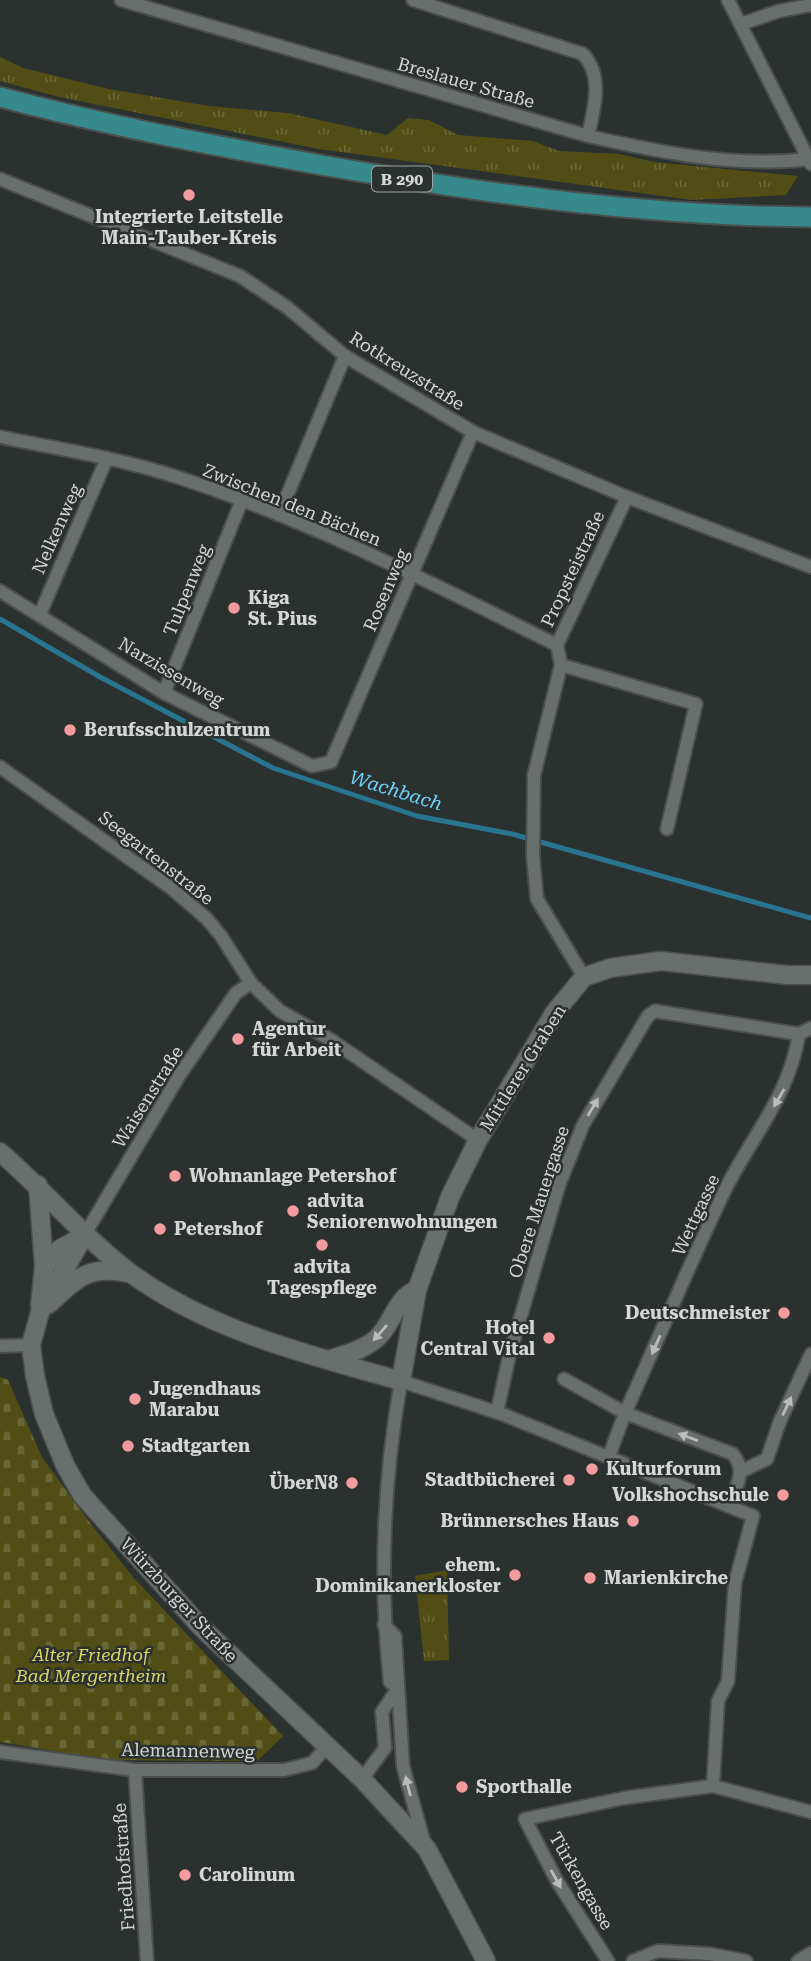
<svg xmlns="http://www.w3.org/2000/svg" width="811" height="1961" font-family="'Roboto Serif',serif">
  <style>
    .grass { fill: url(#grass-tufts) }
    .cemetery { fill: url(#cemetery-stones) }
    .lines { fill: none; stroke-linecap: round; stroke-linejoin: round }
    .stream { stroke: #297490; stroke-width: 5 }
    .street-casing { stroke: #4a4e4c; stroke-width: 16 }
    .secondary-casing { stroke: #4a4e4c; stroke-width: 21 }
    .primary-casing { stroke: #4a4e4c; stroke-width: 23 }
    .street { stroke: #696f6c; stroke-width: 12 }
    .secondary { stroke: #696f6c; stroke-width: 18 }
    .primary { stroke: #378a8b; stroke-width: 19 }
    .oneway { fill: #b9bdbc }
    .poi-dot { fill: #f49b9f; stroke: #2b312e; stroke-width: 2.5 }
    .labels { text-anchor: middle; stroke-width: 5; stroke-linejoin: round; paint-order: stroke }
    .shield { fill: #2b312e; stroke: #a1a5a4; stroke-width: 2 }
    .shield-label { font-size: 16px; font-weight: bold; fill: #d4d7d6 }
    .street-label { font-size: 18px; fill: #d4d7d6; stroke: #2b312e }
    .poi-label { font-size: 18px; font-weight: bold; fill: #d4d7d6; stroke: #2b312e; text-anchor: start }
    .park-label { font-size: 18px; font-style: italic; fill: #dad665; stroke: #2b312e }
    .water-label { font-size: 19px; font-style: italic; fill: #70d2fb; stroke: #2b312e }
  </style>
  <defs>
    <pattern id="grass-tufts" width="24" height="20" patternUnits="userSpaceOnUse" patternTransform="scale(1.75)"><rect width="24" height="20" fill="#504e15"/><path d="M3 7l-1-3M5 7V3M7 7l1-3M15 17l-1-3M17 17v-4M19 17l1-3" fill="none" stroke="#686736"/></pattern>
    <pattern id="cemetery-stones" width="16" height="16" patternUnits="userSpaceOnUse" patternTransform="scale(1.75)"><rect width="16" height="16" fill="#504e15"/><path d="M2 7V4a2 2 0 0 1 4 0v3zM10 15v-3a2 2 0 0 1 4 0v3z" fill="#686736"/></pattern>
  </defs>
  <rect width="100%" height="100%" fill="#2b312e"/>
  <g class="grass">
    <polygon points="0,57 23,68 109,89 209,106 288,113 387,135 408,118 429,120 458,135 533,141 559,151 619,154 654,162 798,176 786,195 692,200 319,149 59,97 0,81"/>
    <polygon points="447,1570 449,1660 424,1661 415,1576"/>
  </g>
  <polygon class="cemetery" points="0,1377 8,1380 42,1457 84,1515 133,1577 283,1736 257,1761 109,1760 0,1742"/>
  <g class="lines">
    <polyline class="stream" points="0,619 100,677 273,768 417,816 512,834 811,918"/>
    <defs>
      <g id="street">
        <path d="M 121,0 L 588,136 C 659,152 735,168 808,159"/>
        <path d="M 413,0 L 583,54 C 604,77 594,108 588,136"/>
        <polyline points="728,0 811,164"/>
        <polyline points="741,24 779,11 811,5"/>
        <polyline points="0,179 240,276 288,308 345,356 473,432 627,497 811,567"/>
        <path d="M 0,437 C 59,449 119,458 177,477 C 309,520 433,584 557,645"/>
        <polyline points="279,515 345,356"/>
        <polyline points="0,591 164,693 312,766 331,762 473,432"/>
        <polyline points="40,614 107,458"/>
        <polyline points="561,665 696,704 667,829"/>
        <polyline points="164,693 242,500"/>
        <polyline points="0,767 171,888 207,919 221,936 251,983 280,1011 331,1040 478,1140"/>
        <polyline points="584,977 537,899 533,856 534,775 561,665 557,645 627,497"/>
        <polyline points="84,1236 179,1076 236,993 251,983"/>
        <polyline points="0,1346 31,1345"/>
        <path d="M 564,1379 L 625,1413 C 658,1340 689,1265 724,1192 C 751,1137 789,1097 799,1034"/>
        <polyline points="497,1412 509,1357 559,1185 583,1125 648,1016 655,1011 799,1034 811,1028"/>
        <path d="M 609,1456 L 625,1413 L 733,1454 C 747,1471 736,1487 730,1506"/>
        <polyline points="742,1471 767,1459 780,1421 811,1354"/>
        <polyline points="384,1625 395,1636 403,1766 424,1842"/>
        <polyline points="0,1752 135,1770 284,1770 312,1763 327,1746"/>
        <polyline points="135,1770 147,1961"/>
        <path d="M 362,1779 L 385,1748 L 382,1712 L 398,1688 L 390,1682 C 379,1580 383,1482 401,1381 L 502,1414 L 753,1516 L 735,1583 L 728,1681 L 718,1701 L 713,1786"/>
        <polyline points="608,1961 557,1881 525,1819 624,1798 713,1786 811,1812"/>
        <polyline points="633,1961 658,1951 710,1954 746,1961"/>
        <polyline points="798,1961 811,1953"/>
      </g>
      <g id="secondary">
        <path d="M 0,1152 C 45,1191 82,1236 129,1272 C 207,1330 309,1355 401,1381 L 417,1290 L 450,1197 L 478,1140 L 555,1012 L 584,977 L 610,968 L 661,961 L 787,975 L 811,975"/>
        <polyline points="38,1185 44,1267 40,1305"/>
        <polyline points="84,1236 40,1312 31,1345 35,1376 44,1414 65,1465 82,1495 201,1627 362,1779 427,1849 486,1961"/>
        <polyline points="44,1267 60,1249 84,1236"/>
        <path d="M 49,1304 C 77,1278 88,1265 128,1273"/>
        <path d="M 329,1360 C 346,1354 367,1349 379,1336 C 394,1320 396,1298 417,1290"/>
      </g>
      <path id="primary" d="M 0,97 C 108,126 217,146 327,166 C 488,194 647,216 811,217"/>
    </defs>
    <use href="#street" class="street-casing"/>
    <use href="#secondary" class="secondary-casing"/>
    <use href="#primary" class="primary-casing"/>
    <use href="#street" class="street"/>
    <use href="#secondary" class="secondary"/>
    <use href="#primary" class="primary"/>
  </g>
  <defs><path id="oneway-solid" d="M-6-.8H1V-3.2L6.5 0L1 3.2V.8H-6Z" transform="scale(1.75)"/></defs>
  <g class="oneway">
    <use href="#oneway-solid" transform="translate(779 1098) rotate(120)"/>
    <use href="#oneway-solid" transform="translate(593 1107) rotate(-60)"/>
    <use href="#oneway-solid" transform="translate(380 1333) rotate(131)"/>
    <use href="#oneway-solid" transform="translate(656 1345) rotate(114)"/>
    <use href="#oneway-solid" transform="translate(787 1406) rotate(-65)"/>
    <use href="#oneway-solid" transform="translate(688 1437) rotate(-159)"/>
    <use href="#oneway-solid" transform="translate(408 1786) rotate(-104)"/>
    <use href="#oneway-solid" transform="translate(556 1879) rotate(61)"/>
  </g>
  <g class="poi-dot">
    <circle cx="189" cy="195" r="7"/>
    <circle cx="234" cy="608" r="7"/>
    <circle cx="70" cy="730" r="7"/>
    <circle cx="238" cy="1039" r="7"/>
    <circle cx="175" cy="1176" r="7"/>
    <circle cx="293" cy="1211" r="7"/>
    <circle cx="160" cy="1229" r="7"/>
    <circle cx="322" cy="1245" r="7"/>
    <circle cx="784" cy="1313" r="7"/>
    <circle cx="549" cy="1338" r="7"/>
    <circle cx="135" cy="1399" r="7"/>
    <circle cx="128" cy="1446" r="7"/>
    <circle cx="592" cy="1469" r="7"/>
    <circle cx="569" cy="1480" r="7"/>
    <circle cx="352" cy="1483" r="7"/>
    <circle cx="783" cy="1495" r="7"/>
    <circle cx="633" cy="1521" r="7"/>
    <circle cx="515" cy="1575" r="7"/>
    <circle cx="590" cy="1578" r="7"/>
    <circle cx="462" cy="1787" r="7"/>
    <circle cx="185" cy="1875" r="7"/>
  </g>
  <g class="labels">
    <rect class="shield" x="372" y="166.5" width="60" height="25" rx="5"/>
    <g class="shield-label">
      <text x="402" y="185">B 290</text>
    </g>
    <g class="street-label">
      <text transform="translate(466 83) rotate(16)" y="6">Breslauer Straße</text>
      <text transform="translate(407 371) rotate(32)" y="6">Rotkreuzstraße</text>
      <text transform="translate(292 505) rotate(22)" y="6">Zwischen den Bächen</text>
      <text transform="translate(57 529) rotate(-66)" y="6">Nelkenweg</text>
      <text transform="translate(573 569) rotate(-65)" y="6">Propsteistraße</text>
      <text transform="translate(187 590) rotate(-68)" y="6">Tulpenweg</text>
      <text transform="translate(386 590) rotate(-67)" y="6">Rosenweg</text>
      <text transform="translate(171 672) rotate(30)" y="6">Narzissenweg</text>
      <text transform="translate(156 858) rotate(38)" y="6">Seegartenstraße</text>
      <text transform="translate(523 1068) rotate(-58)" y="6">Mittlerer Graben</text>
      <text transform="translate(148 1097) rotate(-58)" y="6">Waisenstraße</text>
      <text transform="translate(539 1202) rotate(-72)" y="6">Obere Mauergasse</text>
      <text transform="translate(696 1215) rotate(-65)" y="6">Wettgasse</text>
      <text transform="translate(179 1600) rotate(47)" y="6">Würzburger Straße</text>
      <text transform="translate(188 1751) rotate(1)" y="6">Alemannenweg</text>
      <text transform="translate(124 1867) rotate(-94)" y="6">Friedhofstraße</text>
      <text transform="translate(581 1881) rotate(60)" y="6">Türkengasse</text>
    </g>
    <g class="poi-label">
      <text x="189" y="223" text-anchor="middle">Integrierte Leitstelle<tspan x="189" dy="21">Main-Tauber-Kreis</tspan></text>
      <text x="248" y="604">Kiga<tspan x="248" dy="21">St. Pius</tspan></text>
      <text x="84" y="736">Berufsschulzentrum</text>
      <text x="252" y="1035">Agentur<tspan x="252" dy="21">für Arbeit</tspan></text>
      <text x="189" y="1182">Wohnanlage Petershof</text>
      <text x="307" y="1207">advita<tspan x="307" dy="21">Seniorenwohnungen</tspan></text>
      <text x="174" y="1235">Petershof</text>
      <text x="322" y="1273" text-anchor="middle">advita<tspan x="322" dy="21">Tagespflege</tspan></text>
      <text x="770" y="1319" text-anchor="end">Deutschmeister</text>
      <text x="535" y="1334" text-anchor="end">Hotel<tspan x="535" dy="21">Central Vital</tspan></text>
      <text x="149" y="1395">Jugendhaus<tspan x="149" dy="21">Marabu</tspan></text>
      <text x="142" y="1452">Stadtgarten</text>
      <text x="606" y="1475">Kulturforum</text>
      <text x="555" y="1486" text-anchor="end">Stadtbücherei</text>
      <text x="338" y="1489" text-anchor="end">ÜberN8</text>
      <text x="769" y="1501" text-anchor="end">Volkshochschule</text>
      <text x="619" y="1527" text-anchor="end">Brünnersches Haus</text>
      <text x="501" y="1571" text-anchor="end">ehem.<tspan x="501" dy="21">Dominikanerkloster</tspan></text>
      <text x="604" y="1584">Marienkirche</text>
      <text x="476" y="1793">Sporthalle</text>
      <text x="199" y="1881">Carolinum</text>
    </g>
    <g class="park-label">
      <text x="91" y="1661">Alter Friedhof<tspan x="91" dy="21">Bad Mergentheim</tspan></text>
    </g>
    <g class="water-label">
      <text transform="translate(396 790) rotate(17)" y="7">Wachbach</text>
    </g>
  </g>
</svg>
